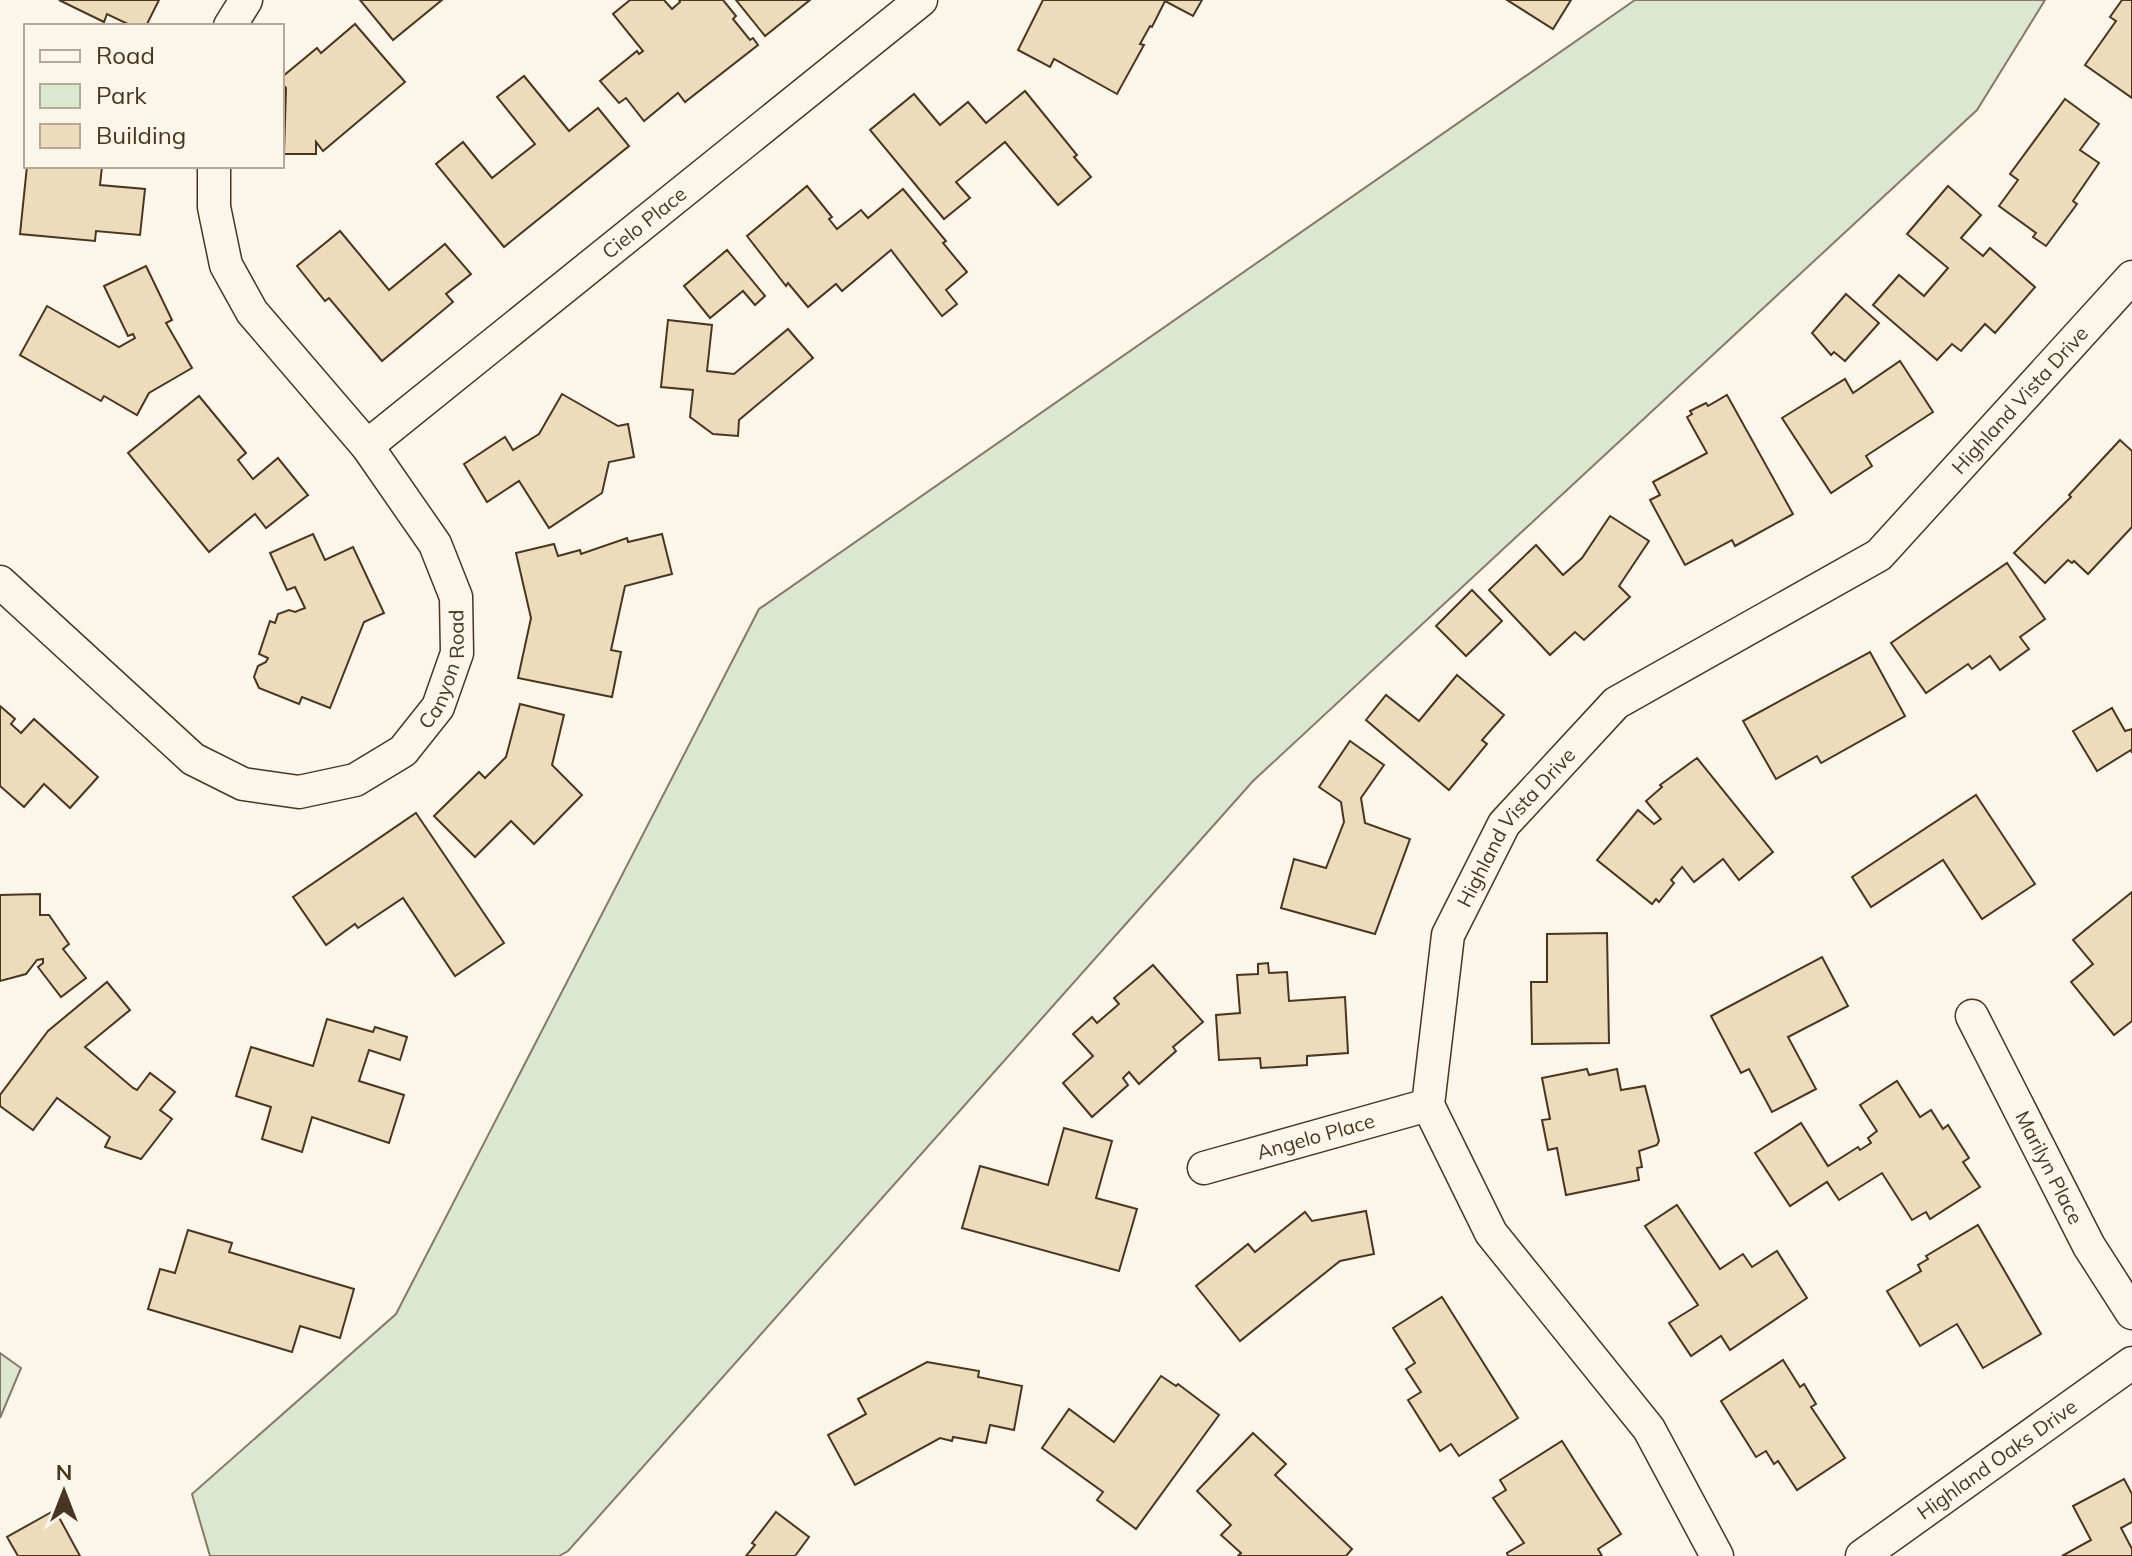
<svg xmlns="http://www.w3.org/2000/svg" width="2132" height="1556" font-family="Mulish,sans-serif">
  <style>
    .green { fill: #dce7d0; stroke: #887966; stroke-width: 2 }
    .building { fill: #ecdcbc; stroke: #4a3520; stroke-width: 2 }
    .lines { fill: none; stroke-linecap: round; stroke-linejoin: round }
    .street-casing { stroke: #4a3520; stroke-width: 35 }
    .street { stroke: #fbf6e9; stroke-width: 32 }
    .labels { text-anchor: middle; stroke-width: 6; stroke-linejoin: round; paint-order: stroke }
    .street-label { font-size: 20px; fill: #4a3520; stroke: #fbf6e9 }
  </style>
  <rect width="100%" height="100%" fill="#fbf6e9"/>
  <g class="green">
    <polygon points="1635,0 2045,0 1977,110 1253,781 568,1551 559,1556 210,1556 192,1494 396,1314 759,609"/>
    <polygon points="0,1353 21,1368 0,1418"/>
  </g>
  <g class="building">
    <polygon points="59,0 159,0 146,26 132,26 107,14 104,22"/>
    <polygon points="360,0 442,0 393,40"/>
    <polygon points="630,0 664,0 672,9 680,2 679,0 723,0 736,16 733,19 750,40 753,38 758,45 685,102 678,93 644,121 626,98 619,103 600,81 637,51 639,54 643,51 613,14"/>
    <polygon points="736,0 810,0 765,36"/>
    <polygon points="1043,0 1202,0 1193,16 1165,1 1152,27 1150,26 1140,44 1144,45 1117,94 1054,59 1050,67 1018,50"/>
    <polygon points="1507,0 1571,0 1553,29"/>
    <polygon points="2122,0 2132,0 2132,98 2085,65 2116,21 2110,17"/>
    <polygon points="355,24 405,82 323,151 316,142 316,154 284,154 286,88 282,83 282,77 317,48 321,53"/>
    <polygon points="524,76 569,131 598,108 629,146 504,247 436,164 463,142 492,178 535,144 497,97"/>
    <polygon points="1025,91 1077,155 1074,157 1091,177 1058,205 1005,142 956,182 970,198 944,219 870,130 914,94 940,125 968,102 986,123"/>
    <polygon points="2065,99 2099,124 2080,150 2099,163 2073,201 2077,204 2046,246 2033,237 2036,233 1999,206 2018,180 2010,174"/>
    <polygon points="27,166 102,166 100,185 145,189 140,235 96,231 95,241 20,234"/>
    <polygon points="807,186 832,217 829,219 837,229 861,210 868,218 903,189 946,241 943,243 967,272 946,290 957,304 942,316 891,250 842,291 836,284 808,307 788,283 786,286 747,236"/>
    <polygon points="1948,186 1981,215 1961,238 1983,256 1990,248 2035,287 1995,333 1985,324 1961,351 1952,344 1937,360 1873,305 1899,275 1924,296 1948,268 1907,234"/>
    <polygon points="340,231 389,290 445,244 471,274 446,294 453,302 382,361 329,298 325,301 297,266"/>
    <polygon points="727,250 765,296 755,305 743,291 710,318 684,286"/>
    <polygon points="146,266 172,320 166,323 192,368 149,393 137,415 104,396 101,401 20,355 47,306 119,347 135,338 133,334 128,336 104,286"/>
    <polygon points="1846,294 1879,323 1845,361 1834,352 1831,355 1812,333"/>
    <polygon points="668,320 712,325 707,371 734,374 788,329 813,358 739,420 738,436 713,434 690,417 693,390 661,387"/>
    <polygon points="1900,361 1933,412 1866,456 1872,466 1831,493 1782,418 1845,379 1853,393"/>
    <polygon points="562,394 618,426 628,424 634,457 609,462 602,493 549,528 519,481 487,502 464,464 505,437 513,450 539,434"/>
    <polygon points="1727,395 1793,514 1735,546 1732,540 1685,565 1650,500 1660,495 1653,482 1707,453 1687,417 1692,414 1690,411 1706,403 1708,406"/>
    <polygon points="199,396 246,453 238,460 253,479 278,458 308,495 266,528 255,514 209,552 128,453"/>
    <polygon points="2120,440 2132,451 2132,527 2088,574 2074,561 2072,563 2068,560 2045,583 2014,553 2071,497 2069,495"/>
    <polygon points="1610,516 1649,541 1619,586 1630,597 1584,640 1575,632 1550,655 1489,590 1536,545 1563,575 1582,558"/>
    <polygon points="313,534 325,560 353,547 384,613 364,622 330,708 302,697 299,704 259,688 254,677 258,666 266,662 268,658 259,654 270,621 275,623 278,614 289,610 295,612 305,608 295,587 287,590 270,553"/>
    <polygon points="662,534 672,574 625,586 611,650 621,652 612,697 518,678 531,618 516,553 554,544 558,556 580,550 581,554 627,538 628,542"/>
    <polygon points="2007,563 2045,619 2020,637 2029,649 2000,670 1990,656 1972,669 1968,664 1926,693 1891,643"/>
    <polygon points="1472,590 1502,621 1466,656 1436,626"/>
    <polygon points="1870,652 1905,716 1821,763 1817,756 1776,779 1743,721"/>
    <polygon points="1457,675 1504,715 1482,740 1487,744 1449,790 1366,720 1386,695 1419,721"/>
    <polygon points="520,704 564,715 552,765 582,795 534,844 511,821 475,857 434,816 479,772 485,778 506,757"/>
    <polygon points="0,706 15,719 11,724 21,733 34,719 98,777 70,808 44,784 24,807 0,786"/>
    <polygon points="2112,708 2125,731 2132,729 2132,753 2131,750 2097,771 2073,731"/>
    <polygon points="1350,741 1384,765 1361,798 1365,823 1410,839 1375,934 1281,908 1294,859 1326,868 1344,822 1341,802 1319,787"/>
    <polygon points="1697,758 1773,852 1739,880 1723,859 1694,882 1682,867 1671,880 1674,883 1659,902 1656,899 1652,904 1597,860 1638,810 1654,824 1661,819 1646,801 1662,787 1660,785"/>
    <polygon points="1976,795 2035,884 1982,919 1943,860 1871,907 1852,877"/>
    <polygon points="416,813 504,943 455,976 403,898 358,928 355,924 326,945 293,897"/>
    <polygon points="2132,892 2132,1021 2114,1035 2071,982 2093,964 2073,940"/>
    <polygon points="40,894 40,915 49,915 69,944 63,949 86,978 61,997 38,967 43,963 43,959 37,960 26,974 0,981 0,895"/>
    <polygon points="1607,933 1609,1043 1532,1044 1531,982 1547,982 1547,934"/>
    <polygon points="1822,957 1848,1006 1788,1037 1816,1089 1772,1112 1749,1069 1741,1073 1711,1016"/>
    <polygon points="1268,963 1269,973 1287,972 1289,1001 1345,997 1348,1053 1307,1056 1307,1065 1261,1068 1260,1058 1219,1060 1216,1015 1240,1013 1237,975 1258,974 1258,964"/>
    <polygon points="1153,965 1203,1022 1173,1047 1176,1051 1139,1084 1129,1072 1123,1078 1128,1085 1092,1117 1063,1083 1093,1056 1073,1034 1092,1017 1097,1023 1119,1004 1114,998"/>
    <polygon points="107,982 130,1010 85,1047 133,1088 137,1090 150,1073 175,1092 160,1110 172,1119 141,1159 105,1147 110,1137 57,1098 33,1130 0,1106 0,1095 48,1031"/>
    <polygon points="327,1019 373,1032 375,1027 407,1037 400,1060 369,1050 359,1081 404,1095 389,1143 312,1117 302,1152 262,1139 271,1107 236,1096 251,1047 313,1066"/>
    <polygon points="1587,1069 1589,1075 1617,1069 1621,1090 1645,1086 1659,1141 1657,1145 1639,1151 1642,1167 1637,1168 1639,1180 1566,1195 1557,1148 1548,1150 1542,1120 1550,1119 1542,1078"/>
    <polygon points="1897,1081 1920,1117 1931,1110 1943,1129 1948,1125 1969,1158 1963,1162 1980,1187 1930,1219 1926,1212 1912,1220 1882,1173 1839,1200 1827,1182 1790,1206 1755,1153 1801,1123 1828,1166 1858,1147 1860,1150 1871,1143 1868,1138 1877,1131 1860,1105"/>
    <polygon points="1064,1128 1112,1141 1096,1198 1137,1209 1119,1271 962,1228 980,1166 1048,1185"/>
    <polygon points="1677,1205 1720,1269 1743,1254 1752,1267 1777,1251 1807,1298 1730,1350 1721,1336 1691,1356 1669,1323 1698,1305 1645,1226"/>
    <polygon points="1366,1211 1374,1254 1340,1261 1240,1341 1196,1286 1248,1244 1255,1252 1305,1212 1312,1221"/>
    <polygon points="1978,1225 2041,1334 1983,1368 1957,1324 1920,1346 1887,1291 1921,1271 1918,1265 1928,1259 1926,1256"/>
    <polygon points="188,1230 232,1243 229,1252 354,1289 340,1338 300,1326 292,1352 148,1309 160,1269 175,1273"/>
    <polygon points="1442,1297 1518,1418 1459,1456 1451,1444 1440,1451 1408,1400 1421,1392 1406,1369 1415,1363 1393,1328"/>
    <polygon points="1783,1360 1800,1387 1804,1384 1816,1404 1811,1407 1845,1458 1797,1490 1778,1461 1774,1464 1766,1451 1756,1457 1721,1401"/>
    <polygon points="927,1362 979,1371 978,1377 1022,1386 1014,1430 990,1425 986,1443 953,1437 952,1441 940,1438 855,1485 828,1435 866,1414 858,1399"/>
    <polygon points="1161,1376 1176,1386 1178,1384 1219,1415 1136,1529 1097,1500 1103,1492 1042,1448 1069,1409 1114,1442"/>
    <polygon points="1253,1433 1286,1464 1275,1475 1352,1549 1346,1556 1238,1556 1241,1553 1221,1535 1231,1525 1197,1491"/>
    <polygon points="1562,1441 1621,1534 1598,1549 1602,1556 1508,1556 1507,1553 1524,1543 1493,1498 1506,1490 1500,1480"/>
    <polygon points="2124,1479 2132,1494 2132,1522 2121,1528 2132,1549 2132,1556 2062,1556 2091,1540 2073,1506"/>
    <polygon points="55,1510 80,1556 18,1556 7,1537"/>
    <polygon points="776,1512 809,1537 795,1556 746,1556 755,1545 752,1543"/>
  </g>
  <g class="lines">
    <defs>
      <g id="street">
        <polyline points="230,26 246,0"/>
        <path id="s1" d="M 367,446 L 921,0"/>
        <path id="s2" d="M 0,582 L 193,759 L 243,784 L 299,792 L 355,780 L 403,751 L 438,707 L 457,653 L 456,597 L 435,544 L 367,446 L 252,312 L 226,265 L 214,207 L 214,166"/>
        <path id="s3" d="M 1972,1016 L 2089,1246 L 2132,1313"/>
        <path id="s4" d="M 1204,1168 L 1428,1105"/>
        <path id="s5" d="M 1717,1556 L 1649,1429 L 1491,1233 L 1428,1105 L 1448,935 L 1504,824 L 1616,703 L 1879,555 L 2132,277"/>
        <path id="s6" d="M 1862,1556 L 2132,1363"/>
      </g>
    </defs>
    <use href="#street" class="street-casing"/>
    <use href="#street" class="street"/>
  </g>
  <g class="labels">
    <g class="street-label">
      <text dy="7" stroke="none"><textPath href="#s1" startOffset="356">Cielo Place</textPath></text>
      <text dy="7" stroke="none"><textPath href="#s5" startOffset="1510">Highland Vista Drive</textPath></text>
      <text dy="7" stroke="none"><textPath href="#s2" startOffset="582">Canyon Road</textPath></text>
      <text dy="7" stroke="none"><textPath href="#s5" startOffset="838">Highland Vista Drive</textPath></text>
      <text dy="7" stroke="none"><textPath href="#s4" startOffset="116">Angelo Place</textPath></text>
      <text dy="7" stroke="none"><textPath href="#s3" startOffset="170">Marilyn Place</textPath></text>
      <text dy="7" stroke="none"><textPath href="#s6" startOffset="166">Highland Oaks Drive</textPath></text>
    </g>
  </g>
  <rect x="24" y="24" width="260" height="144" fill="#fbf6e9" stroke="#b4a999" stroke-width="2"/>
  <rect x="40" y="50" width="40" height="12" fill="#fbf6e9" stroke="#b4a999" stroke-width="2"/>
  <text x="96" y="64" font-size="24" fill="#4a3520">Road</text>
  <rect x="40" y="84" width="40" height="24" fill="#dce7d0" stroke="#b4a999" stroke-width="2"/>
  <text x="96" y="104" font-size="24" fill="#4a3520">Park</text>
  <rect x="40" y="124" width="40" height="24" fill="#ecdcbc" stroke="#b4a999" stroke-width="2"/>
  <text x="96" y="144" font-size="24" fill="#4a3520">Building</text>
  <g transform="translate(64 1492)" stroke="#fbf6e9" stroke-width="6" paint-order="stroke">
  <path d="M0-6L14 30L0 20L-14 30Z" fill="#4a3520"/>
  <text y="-12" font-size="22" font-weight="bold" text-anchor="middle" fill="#4a3520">N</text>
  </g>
</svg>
